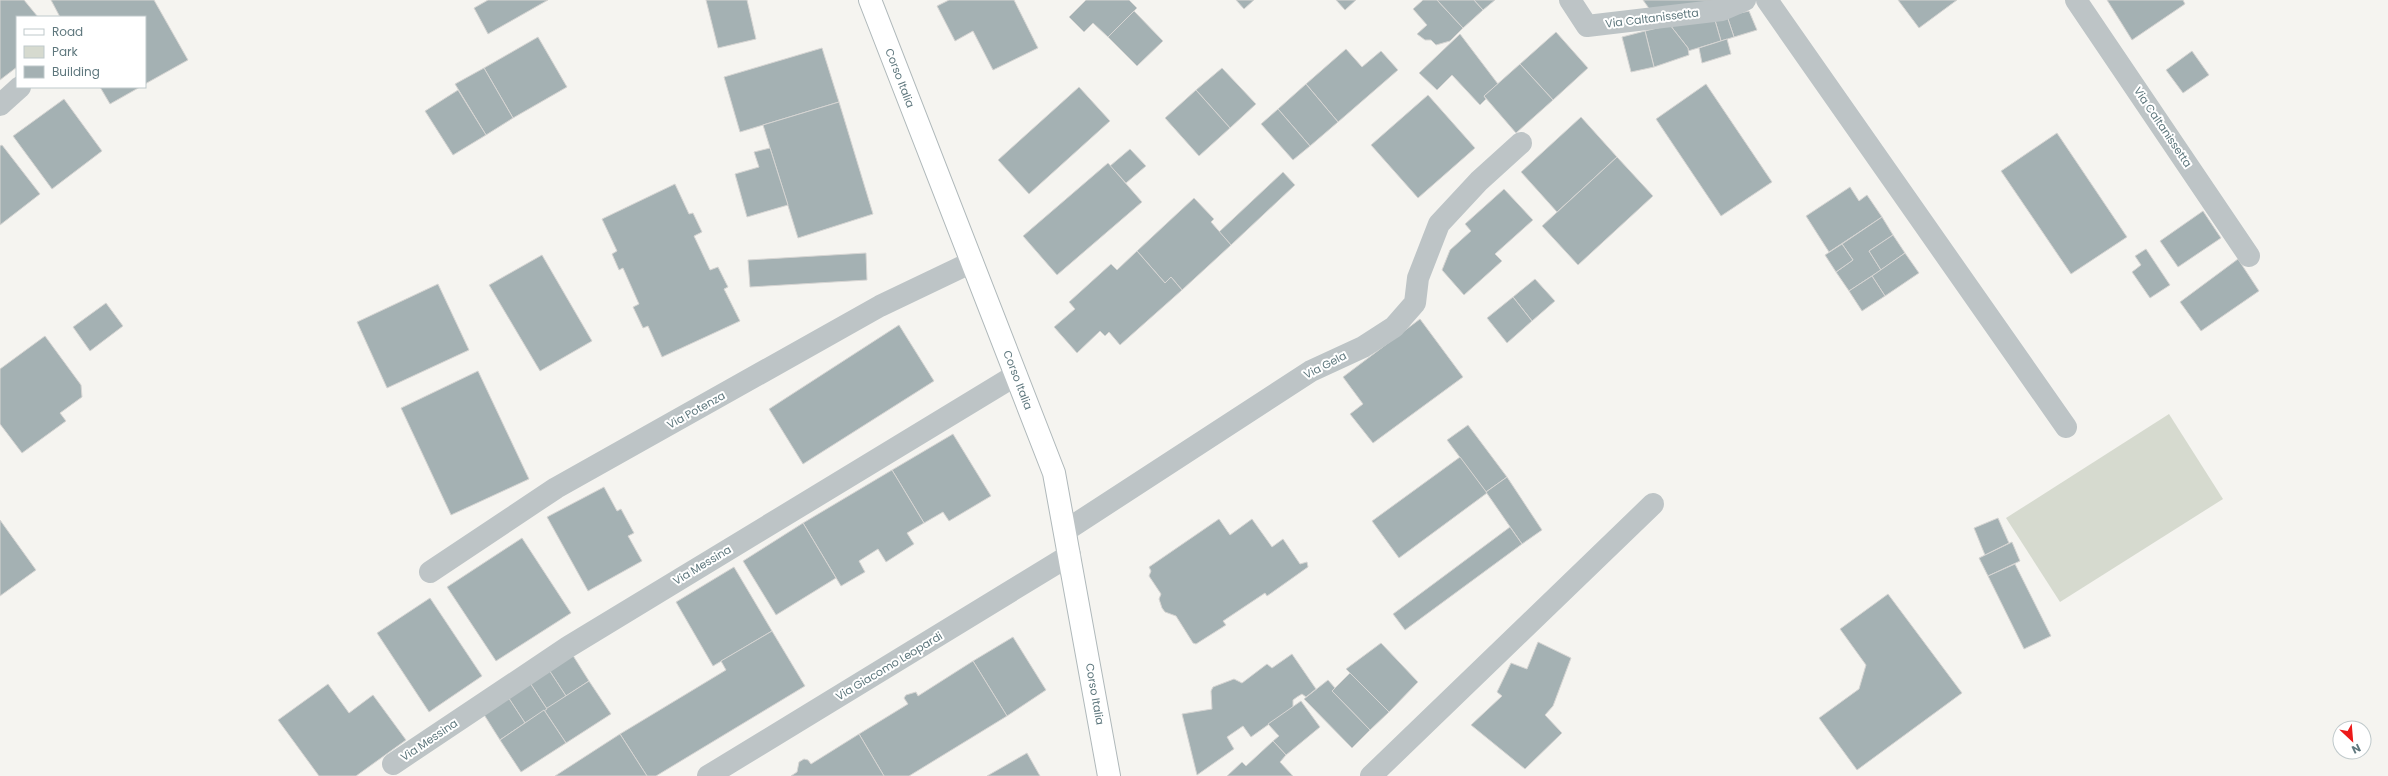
<svg xmlns="http://www.w3.org/2000/svg" width="2388" height="776" font-family="Poppins,sans-serif">
  <style>
    .green { fill: #d6dacf }
    .building { fill: #a4b1b3; stroke: #d6d5d3 }
    .lines { fill: none; stroke-linecap: round; stroke-linejoin: round }
    .secondary-casing { stroke: #afb8ba; stroke-width: 24 }
    .street { stroke: #bdc4c6; stroke-width: 22 }
    .secondary { stroke: #fff; stroke-width: 22 }
    .labels { text-anchor: middle; stroke-width: 4; stroke-linejoin: round; paint-order: stroke }
    .street-label { font-size: 11px; fill: #5e777d; stroke: #fff }
  </style>
  <rect width="100%" height="100%" fill="#f5f4f0"/>
  <polygon class="green" points="2169,414 2223,499 2060,602 2006,518"/>
  <g class="building">
    <polygon points="0,0 24,0 38,17 17,17 17,67 0,80"/>
    <polygon points="51,0 154,0 188,60 145,84 145,17 60,17"/>
    <polygon points="488,0 548,0 488,34 474,8"/>
    <polygon points="706,0 747,0 756,39 718,48"/>
    <polygon points="949,0 1014,0 1038,48 993,70 973,31 955,41 937,6"/>
    <polygon points="1086,0 1129,0 1137,8 1108,37 1093,23 1084,32 1069,17"/>
    <polygon points="1236,0 1254,0 1244,9"/>
    <polygon points="1336,0 1356,0 1345,10"/>
    <polygon points="1423,0 1437,0 1463,28 1450,41 1436,45 1431,40 1425,40 1417,34 1427,25 1413,9"/>
    <polygon points="1437,0 1474,0 1483,10 1463,28"/>
    <polygon points="1474,0 1495,0 1483,10"/>
    <polygon points="1643,0 1721,0 1653,14"/>
    <polygon points="1898,0 1957,0 1919,28"/>
    <polygon points="2107,0 2183,0 2185,4 2132,40"/>
    <polygon points="1134,11 1163,41 1137,66 1108,37"/>
    <polygon points="1749,11 1757,30 1734,37 1727,16"/>
    <polygon points="1727,16 1734,37 1721,41 1714,17"/>
    <polygon points="1714,17 1721,41 1688,51 1688,48 1670,25"/>
    <polygon points="1670,25 1688,48 1689,55 1654,67 1645,31"/>
    <polygon points="1645,31 1654,67 1631,72 1622,37"/>
    <polygon points="1556,32 1588,68 1553,100 1520,64"/>
    <polygon points="1460,34 1498,84 1484,96 1486,99 1480,105 1452,75 1437,90 1419,73"/>
    <polygon points="538,37 567,87 513,118 484,68"/>
    <polygon points="1727,39 1731,54 1702,63 1699,48"/>
    <polygon points="822,48 839,102 740,132 724,77"/>
    <polygon points="1346,49 1362,67 1381,51 1398,70 1338,122 1306,84"/>
    <polygon points="2192,51 2209,75 2183,93 2166,70"/>
    <polygon points="1520,64 1553,100 1516,133 1484,96"/>
    <polygon points="484,68 513,118 486,135 455,84"/>
    <polygon points="1222,68 1256,104 1230,128 1196,90"/>
    <polygon points="1306,84 1338,122 1310,146 1278,109"/>
    <polygon points="1706,84 1772,182 1721,216 1656,119"/>
    <polygon points="100,87 140,87 110,104"/>
    <polygon points="1079,87 1110,121 1029,194 998,160"/>
    <polygon points="458,90 486,135 453,155 425,111"/>
    <polygon points="1196,90 1230,128 1199,156 1165,118"/>
    <polygon points="1428,95 1475,148 1418,198 1371,145"/>
    <polygon points="64,99 102,151 52,189 13,136"/>
    <polygon points="839,102 873,214 798,238 763,125"/>
    <polygon points="1278,109 1310,146 1293,160 1261,124"/>
    <polygon points="1581,117 1617,157 1557,212 1521,172"/>
    <polygon points="2057,133 2127,237 2071,274 2001,171"/>
    <polygon points="2,145 40,194 0,225 0,146"/>
    <polygon points="770,148 788,205 747,217 735,174 759,167 754,152"/>
    <polygon points="1130,149 1146,166 1126,183 1110,166"/>
    <polygon points="1617,157 1653,196 1578,265 1542,226"/>
    <polygon points="1108,163 1142,202 1057,275 1023,236"/>
    <polygon points="1283,172 1295,185 1231,245 1219,232"/>
    <polygon points="675,184 689,214 693,213 702,232 694,236 710,270 718,267 728,287 724,289 740,321 662,357 648,326 643,328 633,307 639,304 623,268 619,270 612,254 617,251 602,219"/>
    <polygon points="1850,187 1859,201 1867,195 1882,217 1829,252 1806,216"/>
    <polygon points="1504,189 1533,220 1495,254 1502,261 1464,295 1442,270 1450,250 1471,231 1465,224"/>
    <polygon points="1194,198 1214,219 1211,222 1231,245 1182,290 1171,277 1165,283 1137,251"/>
    <polygon points="2203,211 2221,238 2178,267 2160,241"/>
    <polygon points="1882,217 1893,235 1869,251 1881,270 1849,291 1836,272 1853,260 1842,244"/>
    <polygon points="1893,235 1905,253 1881,270 1869,251"/>
    <polygon points="1842,244 1853,260 1836,272 1825,255"/>
    <polygon points="2146,249 2170,285 2150,298 2132,272 2141,265 2135,256"/>
    <polygon points="1137,251 1165,283 1171,277 1182,290 1120,345 1109,332 1105,336 1100,331 1077,353 1054,327 1075,309 1069,302 1111,264 1117,270"/>
    <polygon points="866,253 867,280 750,287 748,260"/>
    <polygon points="1905,253 1919,273 1885,296 1872,276"/>
    <polygon points="542,255 592,341 540,371 489,285"/>
    <polygon points="2238,259 2259,291 2201,331 2180,302"/>
    <polygon points="1872,276 1885,296 1862,311 1849,291"/>
    <polygon points="1535,279 1555,301 1532,321 1513,297"/>
    <polygon points="438,284 469,350 387,388 357,322"/>
    <polygon points="1513,297 1532,321 1507,343 1487,318"/>
    <polygon points="106,303 123,326 90,351 73,327"/>
    <polygon points="1420,319 1463,377 1373,443 1350,414 1363,404 1343,377"/>
    <polygon points="899,325 934,381 803,464 769,409"/>
    <polygon points="45,336 81,385 82,397 60,413 66,421 22,453 0,424 0,369"/>
    <polygon points="478,371 529,479 451,515 401,408"/>
    <polygon points="1468,425 1507,477 1486,492 1447,440"/>
    <polygon points="953,434 991,496 949,521 943,512 924,523 892,470"/>
    <polygon points="1460,457 1487,493 1399,558 1372,521"/>
    <polygon points="892,470 924,523 907,533 914,544 886,562 878,549 859,561 865,572 841,586 803,523"/>
    <polygon points="1507,477 1542,530 1522,544 1486,492"/>
    <polygon points="604,487 617,511 621,509 634,533 628,536 642,561 588,591 547,517"/>
    <polygon points="1998,518 2009,543 1985,555 1974,528"/>
    <polygon points="1219,519 1230,535 1252,519 1272,547 1283,539 1300,564 1307,562 1308,567 1267,596 1265,593 1223,621 1226,625 1196,644 1193,643 1176,616 1165,612 1162,608 1159,599 1161,594 1149,576 1151,571 1149,567"/>
    <polygon points="0,520 36,570 0,596"/>
    <polygon points="803,523 836,578 776,615 743,561"/>
    <polygon points="1510,527 1522,544 1405,630 1393,614"/>
    <polygon points="522,538 571,613 496,661 447,587"/>
    <polygon points="2012,542 2020,561 1988,576 1979,558"/>
    <polygon points="2015,564 2051,636 2024,649 1988,576"/>
    <polygon points="734,567 772,631 713,666 676,602"/>
    <polygon points="1888,594 1962,693 1857,770 1819,718 1859,689 1866,665 1840,629"/>
    <polygon points="430,598 482,676 429,712 377,633"/>
    <polygon points="772,631 805,686 656,776 647,776 620,734 726,670 721,661"/>
    <polygon points="1013,637 1046,690 1007,716 973,661"/>
    <polygon points="1538,642 1571,658 1553,706 1545,715 1562,733 1525,769 1471,725 1502,696 1497,692 1511,663 1527,669"/>
    <polygon points="1381,643 1418,682 1389,712 1346,669"/>
    <polygon points="572,654 589,681 566,696 549,670"/>
    <polygon points="1292,654 1316,689 1306,697 1302,694 1297,697 1293,700 1293,707 1251,737 1243,726 1227,737 1234,749 1197,775 1182,714 1212,709 1211,691 1213,687 1234,679 1242,683 1267,664 1272,668"/>
    <polygon points="973,661 1007,716 909,776 884,776 859,734 908,704 904,698 906,695 916,692 918,696"/>
    <polygon points="549,670 566,696 547,709 530,683"/>
    <polygon points="1350,673 1389,712 1370,730 1332,691"/>
    <polygon points="1328,680 1335,688 1332,691 1370,730 1352,748 1304,699"/>
    <polygon points="589,681 611,714 566,743 544,710"/>
    <polygon points="530,683 547,709 525,723 508,697"/>
    <polygon points="328,684 349,713 373,695 406,740 356,776 319,776 278,720"/>
    <polygon points="508,697 525,723 500,740 483,713"/>
    <polygon points="1301,701 1320,727 1286,755 1273,741 1279,736 1268,724"/>
    <polygon points="544,710 566,743 521,772 500,740"/>
    <polygon points="620,734 647,776 555,776"/>
    <polygon points="859,734 884,776 791,776 797,772 799,762 804,759 808,760 811,764"/>
    <polygon points="1273,741 1286,755 1280,762 1293,776 1227,776 1242,762 1246,766"/>
    <polygon points="1027,753 1040,776 987,776"/>
  </g>
  <g class="lines">
    <defs>
      <polyline id="secondary" points="870,0 1054,473 1109,776"/>
    </defs>
    <use href="#secondary" class="secondary-casing"/>
    <g class="street">
      <polyline points="1570,0 1587,26 1722,10 1745,0"/>
      <polyline points="1767,0 2066,427"/>
      <polyline points="2076,0 2249,256"/>
      <polyline points="0,105 20,87"/>
      <polyline points="1065,531 1311,371 1363,347 1394,327 1415,303 1418,278 1439,224 1479,181 1521,143"/>
      <polyline points="430,572 556,488 880,306 972,262"/>
      <polyline points="393,764 568,647 1016,375"/>
      <polyline points="708,776 1070,555"/>
      <polyline points="1371,776 1653,504"/>
    </g>
    <use href="#secondary" class="secondary"/>
  </g>
  <g class="labels">
    <g class="street-label">
      <text transform="translate(1652 18) rotate(-7)" y="4">Via Caltanissetta</text>
      <text transform="translate(900 78) rotate(69)" y="4">Corso Italia</text>
      <text transform="translate(2163 127) rotate(56)" y="4">Via Caltanissetta</text>
      <text transform="translate(1325 365) rotate(-27)" y="4">Via Gela</text>
      <text transform="translate(1018 380) rotate(69)" y="4">Corso Italia</text>
      <text transform="translate(696 410) rotate(-29)" y="4">Via Potenza</text>
      <text transform="translate(702 565) rotate(-31)" y="4">Via Messina</text>
      <text transform="translate(889 666) rotate(-31)" y="4">Via Giacomo Leopardi</text>
      <text transform="translate(1095 694) rotate(80)" y="4">Corso Italia</text>
      <text transform="translate(429 740) rotate(-34)" y="4">Via Messina</text>
    </g>
  </g>
  <rect x="16" y="16" width="130" height="72" fill="#ffffff" stroke="#bfc9cb"/>
  <rect x="24" y="29" width="20" height="6" fill="#ffffff" stroke="#bfc9cb"/>
  <text x="52" y="36" font-size="12" fill="#5e777d">Road</text>
  <rect x="24" y="46" width="20" height="12" fill="#d6dacf" stroke="#bfc9cb"/>
  <text x="52" y="56" font-size="12" fill="#5e777d">Park</text>
  <rect x="24" y="66" width="20" height="12" fill="#a4b1b3" stroke="#bfc9cb"/>
  <text x="52" y="76" font-size="12" fill="#5e777d">Building</text>
  <g transform="translate(2352 740) rotate(154)"><circle r="19" fill="#ffffff" stroke="#bfc9cb"/>
  <path d="M0-3L7 15L0 10L-7 15Z" fill="#ec1919"/>
  <text y="-6" font-size="11" font-weight="bold" text-anchor="middle" fill="#5e777d">N</text>
  </g>
</svg>
